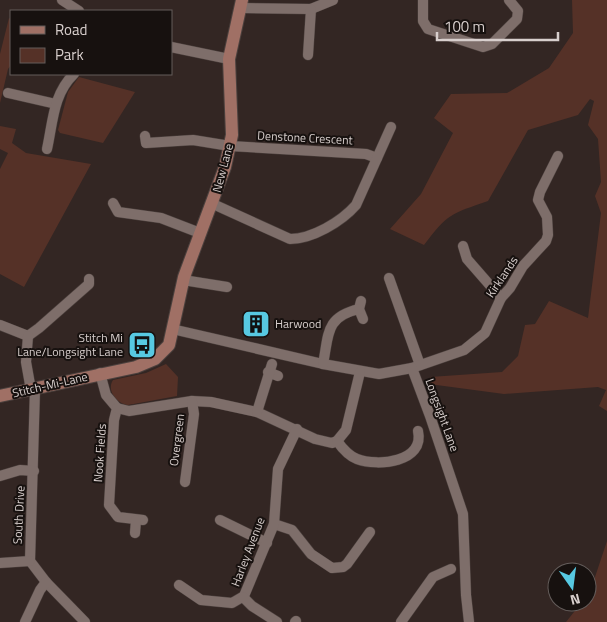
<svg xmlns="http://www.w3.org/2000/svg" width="607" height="622" font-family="'Titillium Web',sans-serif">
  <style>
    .green { fill: #553127 }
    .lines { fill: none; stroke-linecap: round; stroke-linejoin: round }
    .street-casing { stroke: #4c413e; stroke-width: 11 }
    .secondary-casing { stroke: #4c413e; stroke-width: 14 }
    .street { stroke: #7e6e6a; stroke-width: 10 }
    .secondary { stroke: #a07065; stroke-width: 12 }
    .labels { text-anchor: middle; stroke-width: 4; stroke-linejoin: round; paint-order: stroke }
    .street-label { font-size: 12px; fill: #d8cfcd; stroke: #17110f }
    .poi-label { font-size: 12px; fill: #d8cfcd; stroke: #17110f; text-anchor: start }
  </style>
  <rect width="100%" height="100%" fill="#332623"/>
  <g class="green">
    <path d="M 572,0 L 607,0 L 607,411 L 599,406 L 606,390 L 598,387 L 504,394 L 429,384 L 430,377 L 502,372 L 518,356 L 525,325 L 535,324 L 549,301 L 588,318 L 601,213 L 595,196 L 601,182 L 598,139 L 588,125 L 594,101 L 590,99 L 578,115 L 528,130 L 488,201 C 451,214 448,213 424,245 L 390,229 L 421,194 L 453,133 L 434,118 L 451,94 L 507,93 L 549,68 L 573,33 Z"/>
    <polygon points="9,18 11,19 11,65 8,69 0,103 0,54"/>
    <polygon points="79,77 135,92 103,143 60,133 58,130 68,92"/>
    <polygon points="0,126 16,129 12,143 26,153 91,164 24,287 0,274 0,169 8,153 0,149"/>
    <path d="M 166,364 L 178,377 L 177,396 L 128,405 C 117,404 106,390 113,380 L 146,373 Z"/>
    <polygon points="607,541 607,622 566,622 582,602 587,602 587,596 590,592"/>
  </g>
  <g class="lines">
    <defs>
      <g id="street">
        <polyline points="62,0 79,11"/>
        <polyline points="423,0 423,21 428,29 483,47 492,44 517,19 518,11 509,0"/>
        <polyline points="240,8 311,9 333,0"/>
        <polyline points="171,47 229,59"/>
        <polyline points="308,55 311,9"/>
        <polyline points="8,93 56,104"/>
        <polyline points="145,136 146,143 193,140 230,146 366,154 377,158"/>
        <path d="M 47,149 C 53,122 53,94 74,74"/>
        <polyline points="113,203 118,212 161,218 200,233"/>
        <path d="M 213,204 L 290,239 C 312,239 341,222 356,205 L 391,127"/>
        <polyline points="463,246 467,259 501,298"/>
        <polyline points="389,278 420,365"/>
        <polyline points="183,280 227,287"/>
        <polyline points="361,301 359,309 363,319"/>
        <polyline points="0,325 28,336 39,328 89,284 89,279"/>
        <polyline points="172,329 323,364 379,374 412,368 464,350 485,333 501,298 510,288 523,266 546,241 548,235 547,217 538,200 540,192 558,156"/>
        <polyline points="28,336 26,362 31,390"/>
        <path d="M 323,364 C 329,334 325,317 359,309"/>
        <polyline points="412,368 430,416 463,514 466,595 469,622"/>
        <polyline points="268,372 278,376"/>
        <polyline points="100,373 106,395 117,408 114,420 109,505 118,517 143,520"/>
        <polyline points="35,389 30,561 46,582 85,622"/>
        <polyline points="117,408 129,411 192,401 211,402 257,412 315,439 332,443 337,441 346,430 360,372"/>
        <polyline points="257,412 272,364"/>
        <path d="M 337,441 C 342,448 349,456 357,459 C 378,467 425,462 418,431"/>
        <polyline points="0,476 20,470 34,471"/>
        <polyline points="185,482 194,414 192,401"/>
        <polyline points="220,520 267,543"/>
        <polyline points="274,524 292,530 311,554 332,568 343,567 347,564 370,532"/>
        <polyline points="135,533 136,520"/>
        <polyline points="0,563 30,561"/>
        <polyline points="179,585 201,600 232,603 244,596 274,524 278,469 297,429"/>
        <polyline points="243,597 252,606 277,622"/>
        <polyline points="25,622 40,590 46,582"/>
        <polyline points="295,622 296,621"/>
        <polyline points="401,622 433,577 451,569"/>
      </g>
      <polyline id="secondary" points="0,396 136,367 155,359 169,345 184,277 225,167 232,135 229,59 242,0"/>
    </defs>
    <use href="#street" class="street-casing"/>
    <use href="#secondary" class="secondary-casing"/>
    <use href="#street" class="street"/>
    <use href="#secondary" class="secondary"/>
  </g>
  <defs>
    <symbol id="building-square" viewBox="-11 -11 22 22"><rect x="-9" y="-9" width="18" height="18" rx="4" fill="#57c9e2" stroke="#17110f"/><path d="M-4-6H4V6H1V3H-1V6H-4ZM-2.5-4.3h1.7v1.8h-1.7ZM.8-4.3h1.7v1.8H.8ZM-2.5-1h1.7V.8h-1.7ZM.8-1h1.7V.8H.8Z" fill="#111"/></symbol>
    <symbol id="bus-square" viewBox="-11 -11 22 22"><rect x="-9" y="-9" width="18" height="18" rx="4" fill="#57c9e2" stroke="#17110f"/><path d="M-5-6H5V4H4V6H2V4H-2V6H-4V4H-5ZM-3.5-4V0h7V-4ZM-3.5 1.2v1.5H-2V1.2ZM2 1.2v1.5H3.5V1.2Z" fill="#111"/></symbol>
  </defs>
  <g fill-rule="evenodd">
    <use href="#building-square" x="240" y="308" width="32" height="32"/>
    <use href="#bus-square" x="126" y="329" width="32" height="32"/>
  </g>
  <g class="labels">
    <g class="street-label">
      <text transform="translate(305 138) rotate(3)" y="4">Denstone Crescent</text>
      <text transform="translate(223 168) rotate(-75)" y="4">New Lane</text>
      <text transform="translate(502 277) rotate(-56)" y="4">Kirklands</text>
      <text transform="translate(50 385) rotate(-13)" y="4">Stitch-Mi-Lane</text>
      <text transform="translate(442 415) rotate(70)" y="4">Longsight Lane</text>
      <text transform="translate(177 440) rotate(-83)" y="4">Overgreen</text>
      <text transform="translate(100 453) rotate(-86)" y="4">Nook Fields</text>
      <text transform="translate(19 515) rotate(-87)" y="4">South Drive</text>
      <text transform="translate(248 552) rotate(-69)" y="4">Harley Avenue</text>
    </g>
    <g class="poi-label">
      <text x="275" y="328">Harwood</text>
      <text x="123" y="342" text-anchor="end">Stitch Mi<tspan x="123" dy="14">Lane/Longsight Lane</tspan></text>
    </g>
  </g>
  <rect x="10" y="10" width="162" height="65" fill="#17110f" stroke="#645d5b"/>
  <rect x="20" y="26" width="25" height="8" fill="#a07065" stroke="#645d5b"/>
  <text x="55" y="35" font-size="15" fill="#d8cfcd">Road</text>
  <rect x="20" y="48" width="25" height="15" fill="#553127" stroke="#645d5b"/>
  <text x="55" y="60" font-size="15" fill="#d8cfcd">Park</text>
  <g transform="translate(572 587) rotate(166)"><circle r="24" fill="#17110f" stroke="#645d5b"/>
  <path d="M0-4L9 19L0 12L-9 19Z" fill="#57c9e2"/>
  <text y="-8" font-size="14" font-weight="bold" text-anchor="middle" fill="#d8cfcd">N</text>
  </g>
  <path d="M437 32v8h121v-8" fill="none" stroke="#d8cfcd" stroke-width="2.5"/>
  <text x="444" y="32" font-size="15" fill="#d8cfcd" stroke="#17110f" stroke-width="4" paint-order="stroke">100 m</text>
</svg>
